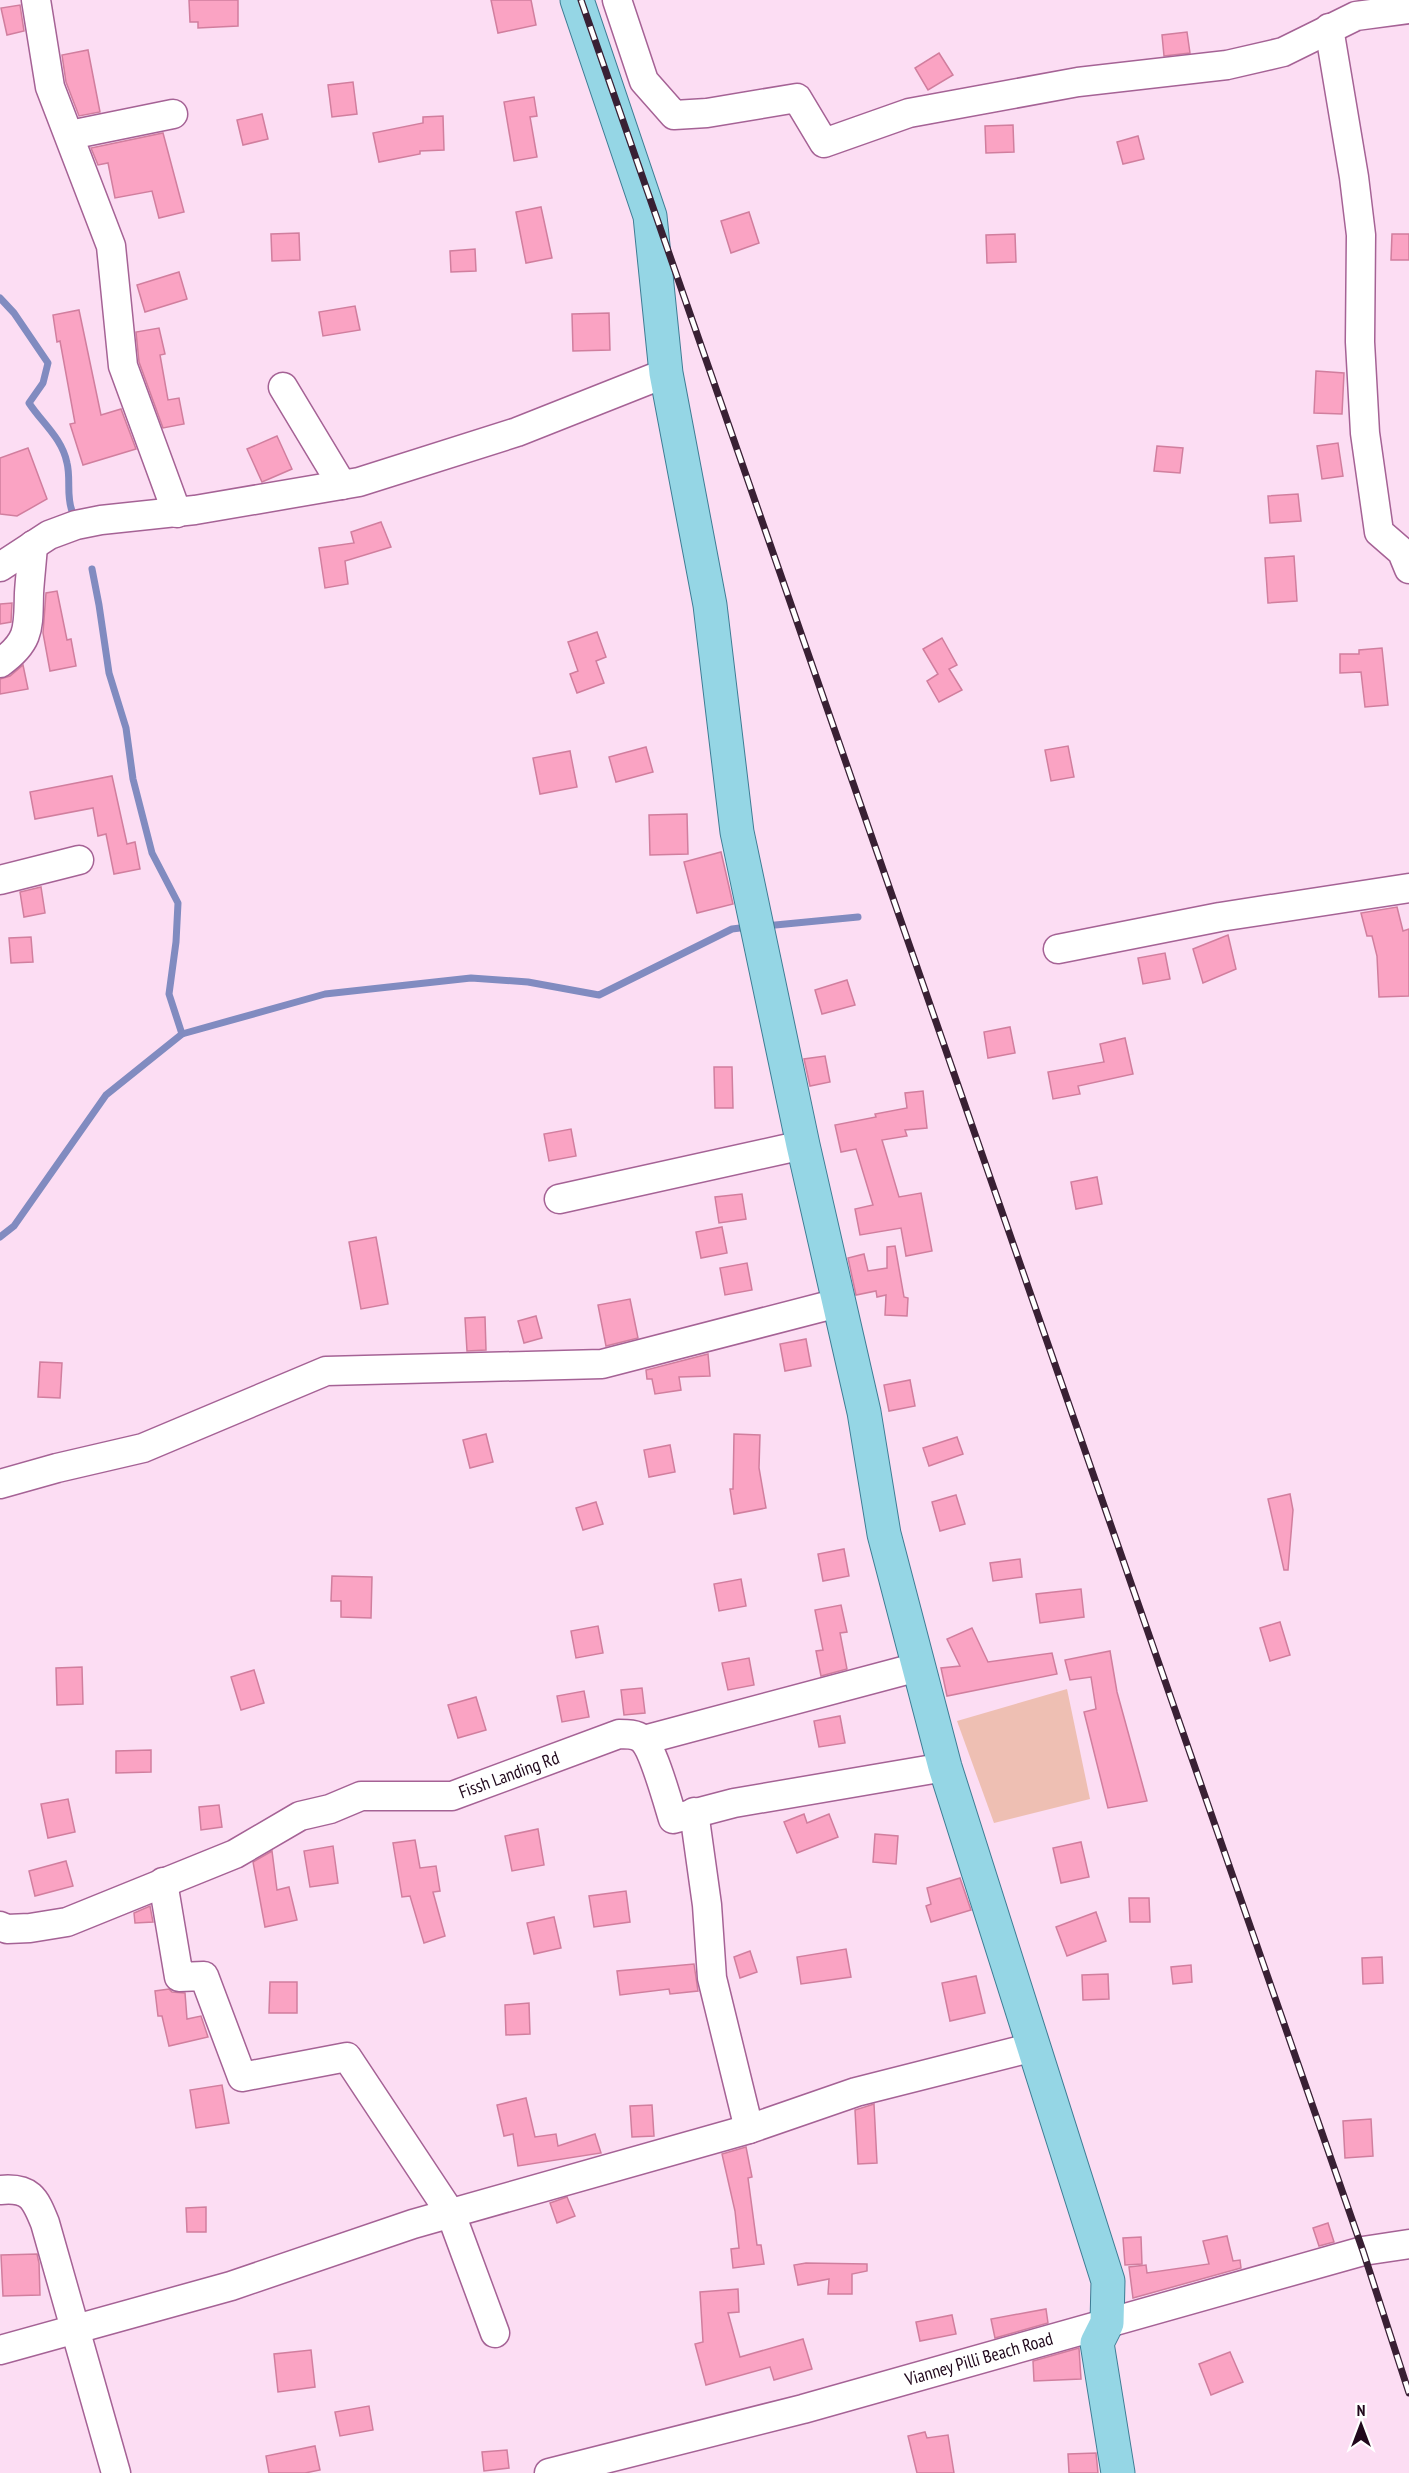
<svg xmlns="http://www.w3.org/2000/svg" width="1409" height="2473" font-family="'PT Sans Narrow',sans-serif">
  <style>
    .green { fill: #eebfb3 }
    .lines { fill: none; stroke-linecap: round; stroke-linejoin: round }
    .stream { stroke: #818bc0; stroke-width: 7 }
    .building { fill: #faa3c3; stroke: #d17e9e; stroke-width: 1.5 }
    .minor-casing { stroke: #a56295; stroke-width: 31 }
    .major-casing { stroke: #3e7c94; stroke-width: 35 }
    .minor { stroke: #fff; stroke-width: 28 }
    .major { stroke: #95d6e5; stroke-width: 33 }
    .rail-casing { stroke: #392034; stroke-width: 7 }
    .rail { stroke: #fff; stroke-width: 4.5; stroke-dasharray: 14; stroke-linecap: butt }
    .labels { text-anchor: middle; stroke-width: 4.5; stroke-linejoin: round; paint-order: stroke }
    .street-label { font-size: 18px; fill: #21081c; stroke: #fff }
  </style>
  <rect width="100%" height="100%" fill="#fcddf3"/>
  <polygon class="green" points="1067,1689 1090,1799 994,1823 957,1721"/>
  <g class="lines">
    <g class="stream">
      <path d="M 0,298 L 14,313 L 48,363 L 43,383 L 29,403 C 42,423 62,438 67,463 C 71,479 66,495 72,511"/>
      <polyline points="92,569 99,605 109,673 126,728 133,779 152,853 178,903 176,942 169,994 182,1034"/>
      <polyline points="765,926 858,917"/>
      <polyline points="0,1237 14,1226 106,1095 182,1034 325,994 471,978 528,982 599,995 732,929 748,927"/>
    </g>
  </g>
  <g class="building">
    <polygon points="189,0 238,0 238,26 198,28 198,22 190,22"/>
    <polygon points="491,0 531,0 536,25 498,33"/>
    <polygon points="20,5 24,31 7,35 1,8"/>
    <polygon points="1187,32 1190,53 1164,56 1162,35"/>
    <polygon points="88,50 100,112 79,116 66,82 62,55"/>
    <polygon points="939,53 953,75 928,90 915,68"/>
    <polygon points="353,82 357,114 332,117 328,85"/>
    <polygon points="534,97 537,116 530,117 537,157 514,161 504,102"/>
    <polygon points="262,114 268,139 243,145 237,120"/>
    <polygon points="443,116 444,150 420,151 420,154 379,162 373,133 423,123 423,117"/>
    <polygon points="1013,125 1014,152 986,153 985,126"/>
    <polygon points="163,133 184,212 159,218 152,191 115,198 108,163 98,165 91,148"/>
    <polygon points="1138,136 1144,159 1123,164 1117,142"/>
    <polygon points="541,207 552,258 526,263 516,212"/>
    <polygon points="749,212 759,243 731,253 721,221"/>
    <polygon points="299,233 300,260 272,261 271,234"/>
    <polygon points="1015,234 1016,262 987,263 986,235"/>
    <polygon points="1392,234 1409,234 1409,260 1391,260"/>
    <polygon points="475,249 476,271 451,272 450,251"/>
    <polygon points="179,272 187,299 145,312 137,285"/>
    <polygon points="355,306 360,330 323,336 319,312"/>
    <polygon points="79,310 101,415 121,409 136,449 83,465 70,424 75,423 60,341 57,342 53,315"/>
    <polygon points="609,313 610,350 573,351 572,314"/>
    <polygon points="159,328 165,354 160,355 168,400 179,398 184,424 163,428 139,362 136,332"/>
    <polygon points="1316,371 1344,373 1342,414 1314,413"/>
    <polygon points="277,436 292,469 262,482 247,449"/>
    <polygon points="1338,443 1343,476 1322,479 1317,446"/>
    <polygon points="1157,446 1183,448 1180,473 1154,471"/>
    <polygon points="28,448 47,499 17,516 0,514 0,458"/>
    <polygon points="1298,494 1301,521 1270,523 1268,496"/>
    <polygon points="381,522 391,547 345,561 348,584 325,588 319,548 354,543 351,532"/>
    <polygon points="1294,556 1297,601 1268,603 1265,558"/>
    <polygon points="57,591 67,640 71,639 76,666 50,671 43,633 46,593"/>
    <polygon points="12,603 11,622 0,624 0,604"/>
    <polygon points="597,632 606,657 596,661 604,683 577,693 570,674 578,671 568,642"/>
    <polygon points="942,638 957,665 949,669 962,690 939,702 927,681 938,674 923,649"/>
    <polygon points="1382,648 1388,705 1365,707 1361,672 1340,673 1340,654 1359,654 1359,650"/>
    <polygon points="23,665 28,689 0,694 0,679 10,676"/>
    <polygon points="1068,746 1074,777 1051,781 1045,750"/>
    <polygon points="646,747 653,772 616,782 609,757"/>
    <polygon points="570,751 577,787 540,794 533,758"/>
    <polygon points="112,776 127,844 135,842 140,869 114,874 106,834 98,836 93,808 35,819 30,792"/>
    <polygon points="687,814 688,854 650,855 649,815"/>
    <polygon points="721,852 733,904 697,913 684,862"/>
    <polygon points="41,887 45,913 24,917 20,892"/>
    <polygon points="1397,907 1403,931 1409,929 1409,996 1379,997 1377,956 1372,936 1367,936 1361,913"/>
    <polygon points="1228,935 1236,969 1203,983 1193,949"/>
    <polygon points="31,937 33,962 11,963 9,938"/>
    <polygon points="1165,953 1170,979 1143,984 1138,958"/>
    <polygon points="847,980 855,1005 822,1014 815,990"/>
    <polygon points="1010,1027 1015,1053 988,1058 984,1032"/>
    <polygon points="1125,1038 1133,1074 1078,1086 1080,1094 1053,1099 1048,1072 1104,1062 1100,1044"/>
    <polygon points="825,1056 830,1082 810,1086 804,1059"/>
    <polygon points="714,1067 732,1067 733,1108 715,1108"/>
    <polygon points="923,1091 927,1128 905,1130 907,1136 882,1140 899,1197 921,1193 932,1251 906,1256 901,1228 860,1235 855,1209 873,1205 856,1149 841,1152 835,1125 876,1117 875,1114 907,1108 905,1093"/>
    <polygon points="571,1129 576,1156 549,1161 544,1134"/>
    <polygon points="1097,1177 1102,1204 1076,1209 1071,1182"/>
    <polygon points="742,1194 746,1219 719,1223 715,1197"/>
    <polygon points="722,1227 727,1253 701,1258 696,1232"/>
    <polygon points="376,1237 388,1304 361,1309 349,1242"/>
    <polygon points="895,1246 904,1297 908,1298 907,1316 885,1315 886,1295 877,1297 876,1291 856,1295 848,1258 864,1254 868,1271 887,1268 887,1247"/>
    <polygon points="747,1263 752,1290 725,1295 720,1268"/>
    <polygon points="630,1299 638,1338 606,1346 598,1305"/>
    <polygon points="536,1316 542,1338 524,1343 518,1321"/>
    <polygon points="485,1317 486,1350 467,1351 465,1318"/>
    <polygon points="806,1339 811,1366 785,1371 780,1344"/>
    <polygon points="708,1354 710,1376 679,1377 681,1390 655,1394 652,1379 647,1379 646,1370"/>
    <polygon points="40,1362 62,1363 60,1398 38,1397"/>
    <polygon points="910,1380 915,1406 889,1411 884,1385"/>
    <polygon points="486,1434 493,1462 470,1468 463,1440"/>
    <polygon points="734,1434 760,1435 759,1468 766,1508 734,1514 730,1489 733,1489"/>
    <polygon points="957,1437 963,1454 929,1466 923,1448"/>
    <polygon points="670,1445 675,1472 649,1477 644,1450"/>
    <polygon points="1290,1494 1293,1510 1288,1570 1284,1570 1268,1499"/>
    <polygon points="956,1495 965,1524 940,1531 932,1502"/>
    <polygon points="596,1502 603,1524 583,1530 576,1508"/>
    <polygon points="844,1549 849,1576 823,1581 818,1554"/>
    <polygon points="1020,1559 1022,1577 993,1581 990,1563"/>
    <polygon points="332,1576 372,1577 371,1618 341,1617 341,1601 331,1601"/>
    <polygon points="741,1579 746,1606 719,1611 714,1584"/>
    <polygon points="1081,1589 1084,1617 1040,1623 1036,1594"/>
    <polygon points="841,1605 847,1632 840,1633 847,1669 821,1676 816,1651 823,1650 815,1610"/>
    <polygon points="1280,1622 1290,1655 1270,1661 1260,1628"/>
    <polygon points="598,1626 603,1653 576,1658 571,1631"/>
    <polygon points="972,1628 988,1662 1052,1653 1057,1674 947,1696 941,1668 960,1666 947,1639"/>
    <polygon points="1110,1651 1117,1692 1147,1801 1108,1808 1084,1712 1096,1709 1091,1677 1070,1680 1065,1660"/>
    <polygon points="749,1658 754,1685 728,1690 722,1663"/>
    <polygon points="82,1667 83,1704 57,1705 56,1668"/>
    <polygon points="254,1670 264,1703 241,1710 231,1677"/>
    <polygon points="642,1688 645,1713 624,1715 621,1690"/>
    <polygon points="584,1691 589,1717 562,1722 557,1696"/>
    <polygon points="476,1697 486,1730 458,1738 448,1705"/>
    <polygon points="840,1716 845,1743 819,1747 814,1721"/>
    <polygon points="151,1750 151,1772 116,1773 116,1751"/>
    <polygon points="68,1799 75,1832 48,1838 41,1804"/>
    <polygon points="219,1805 222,1827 201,1830 199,1807"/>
    <polygon points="804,1814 807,1823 829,1814 838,1837 797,1853 784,1822"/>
    <polygon points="538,1829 544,1865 512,1871 505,1836"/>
    <polygon points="875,1834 898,1836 896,1864 873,1862"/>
    <polygon points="415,1840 420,1868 436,1866 440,1891 433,1892 445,1936 424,1943 410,1896 402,1897 393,1843"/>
    <polygon points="1081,1842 1089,1877 1061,1883 1053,1848"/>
    <polygon points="333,1846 338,1883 310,1887 304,1851"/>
    <polygon points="272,1851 277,1890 289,1887 297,1920 265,1927 253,1862"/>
    <polygon points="66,1861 73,1886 35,1896 29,1871"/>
    <polygon points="960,1878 971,1910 931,1922 926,1906 931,1904 927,1888"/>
    <polygon points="626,1891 630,1922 594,1927 589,1896"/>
    <polygon points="1129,1898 1149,1898 1150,1922 1130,1922"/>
    <polygon points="150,1906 153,1922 135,1923 134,1913"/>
    <polygon points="1096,1912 1106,1941 1067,1956 1056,1927"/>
    <polygon points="554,1917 561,1948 534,1954 527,1923"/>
    <polygon points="846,1949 851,1977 801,1984 797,1957"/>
    <polygon points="750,1951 757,1972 740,1978 734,1957"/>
    <polygon points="1382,1957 1383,1983 1363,1984 1362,1958"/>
    <polygon points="694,1964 698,1991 670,1994 669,1989 620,1995 617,1971"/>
    <polygon points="1191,1965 1192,1982 1173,1984 1171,1967"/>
    <polygon points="1108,1974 1109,1999 1083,2000 1082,1975"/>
    <polygon points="976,1976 985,2013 950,2021 942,1983"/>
    <polygon points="270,1982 297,1982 297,2013 269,2013"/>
    <polygon points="169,1989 172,1992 185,1993 187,2019 201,2016 208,2037 169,2046 162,2016 158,2016 155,1991"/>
    <polygon points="529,2003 530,2034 506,2035 505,2005"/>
    <polygon points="222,2085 229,2123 196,2128 190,2090"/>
    <polygon points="526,2098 535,2137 556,2134 558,2146 595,2134 601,2153 518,2166 513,2134 504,2136 497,2105"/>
    <polygon points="874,2104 877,2163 858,2164 855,2110"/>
    <polygon points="652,2105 654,2136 632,2137 630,2106"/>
    <polygon points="1371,2119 1373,2156 1345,2158 1343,2121"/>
    <polygon points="746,2147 752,2177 748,2178 757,2245 761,2245 764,2264 733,2268 731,2249 739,2248 735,2211 722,2154"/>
    <polygon points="567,2197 575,2216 557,2223 550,2203"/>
    <polygon points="206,2207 206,2232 187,2232 186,2208"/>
    <polygon points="1328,2223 1334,2242 1319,2246 1313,2228"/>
    <polygon points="1227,2236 1233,2261 1240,2260 1241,2268 1133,2298 1129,2267 1146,2265 1147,2273 1209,2264 1203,2241"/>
    <polygon points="1141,2237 1142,2264 1125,2265 1123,2238"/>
    <polygon points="37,2254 39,2263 40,2295 3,2296 1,2255"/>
    <polygon points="806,2263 867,2264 867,2271 852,2274 852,2294 828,2294 829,2279 798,2285 794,2265"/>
    <polygon points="738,2289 739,2312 728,2313 740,2357 803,2339 812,2369 774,2380 770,2367 706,2385 695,2344 703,2342 700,2292"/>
    <polygon points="1046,2309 1048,2323 995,2338 991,2319"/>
    <polygon points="952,2315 956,2334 920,2341 916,2322"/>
    <polygon points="1079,2348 1081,2379 1034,2381 1033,2361"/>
    <polygon points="311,2350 315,2387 278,2392 274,2354"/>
    <polygon points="1230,2352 1243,2382 1211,2395 1199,2364"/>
    <polygon points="369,2406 373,2430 340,2436 335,2412"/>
    <polygon points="925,2432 927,2438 948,2435 954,2473 917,2473 908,2436"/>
    <polygon points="315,2446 320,2470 305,2473 269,2473 266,2456"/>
    <polygon points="507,2450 509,2468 484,2471 482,2452"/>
    <polygon points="1096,2453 1098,2473 1069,2473 1068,2454"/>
  </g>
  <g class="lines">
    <defs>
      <g id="minor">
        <polyline points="36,0 50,87 111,246 123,366 177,513"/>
        <polyline points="617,0 644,81 674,115 707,113 797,98 824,143 909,113 1078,82 1227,65 1283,52 1356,16 1409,9"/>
        <polyline points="1329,28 1354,177 1361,235 1360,342 1365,433 1379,532 1402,552 1409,569"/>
        <polyline points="70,135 173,114"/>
        <polyline points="283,387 342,485"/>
        <polyline points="0,567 49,535 76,525 101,520 195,510 359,482 517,432 666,373"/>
        <path d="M 0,663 C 31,641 28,627 29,593 C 30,577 32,561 33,545"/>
        <polyline points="0,880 79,860"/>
        <polyline points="1058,949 1220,917 1409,888"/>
        <polyline points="559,1199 803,1145"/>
        <polyline points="0,1484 57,1468 143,1448 326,1371 602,1364 838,1303"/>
        <polyline points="644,1740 918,1667"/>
        <polyline points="694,1812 707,1905 712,1978 749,2129"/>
        <polyline points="163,1882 179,1977 204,1976 242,2077 347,2057 451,2214 495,2333"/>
        <path d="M 0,1926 L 7,1929 L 30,1928 L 67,1922 L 235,1854 L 300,1816 L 330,1809 L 361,1796 L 452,1796 L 619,1734 C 627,1734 636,1734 642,1739 C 653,1748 668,1803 673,1819 L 734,1803 L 945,1767"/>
        <path d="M 0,2190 C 30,2187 35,2198 45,2223 L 116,2473"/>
        <polyline points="0,2350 231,2286 413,2224 749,2129 856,2092 1034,2047"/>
        <polyline points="549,2473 803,2409 1363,2251 1409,2244"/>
      </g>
      <polyline id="major" points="577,0 650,216 666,373 710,605 737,832 803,1145 864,1412 884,1534 945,1767 1108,2281 1107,2323 1097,2343 1118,2473"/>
    </defs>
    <use href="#minor" class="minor-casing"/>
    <use href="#major" class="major-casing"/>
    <use href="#minor" class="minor"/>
    <use href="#major" class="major"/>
    <defs>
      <polyline id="rail" points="581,0 1363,2251 1409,2393"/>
    </defs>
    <use href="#rail" class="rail-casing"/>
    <use href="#rail" class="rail"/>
  </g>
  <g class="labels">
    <g class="street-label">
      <text transform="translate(509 1775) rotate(-20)" y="6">Fissh Landing Rd</text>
      <text transform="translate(979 2359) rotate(-16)" y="6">Vianney Pilli Beach Road</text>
    </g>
  </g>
  <g transform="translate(1361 2425)" stroke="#ffffff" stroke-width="4.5" paint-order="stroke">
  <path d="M0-4.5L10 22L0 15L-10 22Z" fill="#21081c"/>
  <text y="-9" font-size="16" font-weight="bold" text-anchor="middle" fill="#21081c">N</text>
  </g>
</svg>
